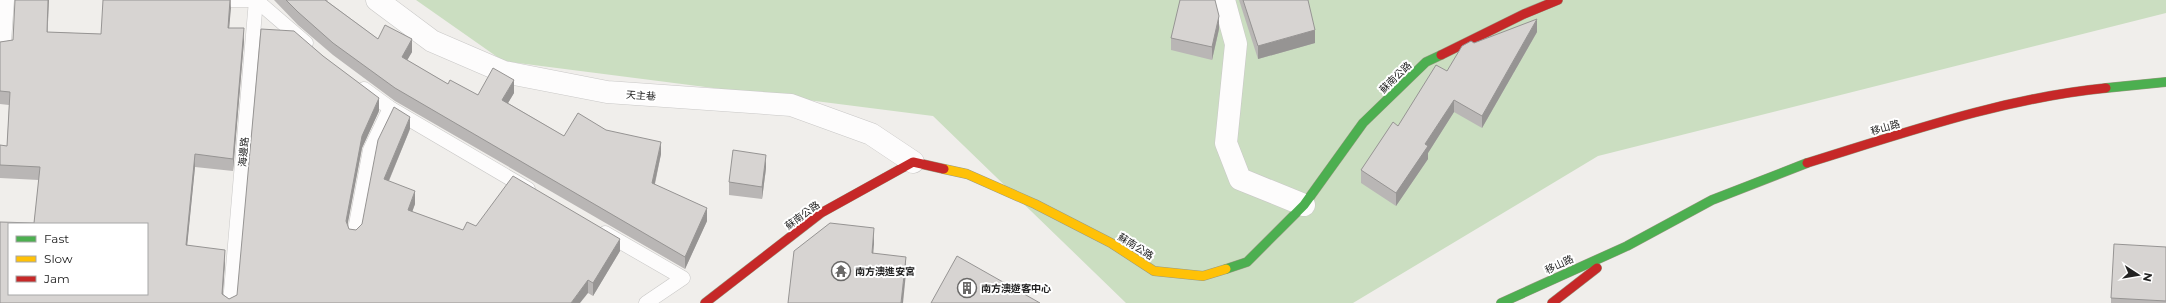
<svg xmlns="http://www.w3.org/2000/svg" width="2166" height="303" font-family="Montserrat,'Noto Sans TC',sans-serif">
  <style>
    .forest { fill: #cbdec1 }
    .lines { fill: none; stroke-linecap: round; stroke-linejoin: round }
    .lane-casing { stroke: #c9c8c7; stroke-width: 15 }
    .street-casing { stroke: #c9c8c7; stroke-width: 23 }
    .fast-casing { stroke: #999a82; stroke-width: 10 }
    .slow-casing { stroke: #999a82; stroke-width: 10 }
    .jam-casing { stroke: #999a82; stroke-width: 10 }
    .lane { stroke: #fdfcfc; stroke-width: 14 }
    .street { stroke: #fdfcfc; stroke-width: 22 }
    .fast { stroke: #4caf50; stroke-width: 9 }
    .slow { stroke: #ffc107; stroke-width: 9 }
    .jam { stroke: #c62828; stroke-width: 9 }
    .wall { fill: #b9b6b5 }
    .shaded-wall { fill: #969493 }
    .building { fill: #d7d4d2; stroke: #969493; fill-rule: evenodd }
    .labels { text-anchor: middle; stroke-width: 4; stroke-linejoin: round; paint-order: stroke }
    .street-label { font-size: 10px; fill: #222; stroke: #fff }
    .poi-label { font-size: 10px; font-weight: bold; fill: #222; stroke: #fff; text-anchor: start }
  </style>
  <rect width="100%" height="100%" fill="#f0eeeb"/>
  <polygon class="forest" points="416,0 2166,0 2166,13 1598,156 1353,303 1126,303 933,116 503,61"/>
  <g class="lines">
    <defs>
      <g id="lane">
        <polyline points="198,0 256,0"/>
        <polyline points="256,0 306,43"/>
        <polyline points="364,89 390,108 528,189"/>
        <polyline points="605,233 683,278 646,303"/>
        <polyline points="354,235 370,150 390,108"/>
        <polyline points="230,303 256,0"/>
      </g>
      <g id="street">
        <polyline points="377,0 432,41 504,72 607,92 791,105 871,134 913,162"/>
        <polyline points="1224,0 1236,44 1226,143 1240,179 1304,205"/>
        <polyline points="0,42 3,0"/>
      </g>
      <g id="fast">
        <polyline points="2106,88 2166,82"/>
        <polyline points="1226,269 1247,262 1304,205 1363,123 1426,62 1441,55"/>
        <polyline points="1501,303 1627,246 1712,200 1807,163"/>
      </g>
      <polyline id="slow" points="944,169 967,174 1035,204 1111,243 1154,271 1203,276 1226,269"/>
      <g id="jam">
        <polyline points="1441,55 1524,14 1558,0"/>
        <path d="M 1807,163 C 1904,133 2004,98 2106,88"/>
        <polyline points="705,303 821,213 913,162 944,169"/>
        <polyline points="1552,303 1597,268"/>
      </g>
    </defs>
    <use href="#lane" class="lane-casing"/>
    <use href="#street" class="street-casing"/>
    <use href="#fast" class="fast-casing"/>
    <use href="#slow" class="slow-casing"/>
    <use href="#jam" class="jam-casing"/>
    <use href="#lane" class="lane"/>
    <use href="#street" class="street"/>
    <use href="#fast" class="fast"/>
    <use href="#slow" class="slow"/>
    <use href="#jam" class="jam"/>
  </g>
  <g class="wall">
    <polygon points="231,0 229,28 244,41 233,171 195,167 187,245 225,262 223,294 229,299 237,295 379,111 362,148 347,225 349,229 356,230 362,224 410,129 389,181 415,204 412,212 463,230 476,226 620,251 593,296 588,293 0,303 34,223 39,180 0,178 0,145 7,146 9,105 0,104 0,42 13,40 47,32 101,34"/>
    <polygon points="274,0 328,0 327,1 378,39 412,52 407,60 448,84 478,95 514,93 508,103 564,136 606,130 661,154 655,184 707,221 685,269 395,101 333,55 298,25"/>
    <polygon points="1239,0 1308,0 1315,43 1258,59"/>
    <polygon points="1219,29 1212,60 1171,50 1171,38"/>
    <polygon points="1537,32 1482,128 1454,112 1428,153 1428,159 1396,206 1361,183 1361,170 1447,71 1474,43"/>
    <polygon points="766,168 762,199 729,195 729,182"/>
    <polygon points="2166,247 2166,303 2111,303 2111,298"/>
  </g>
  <g class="shaded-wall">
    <polygon points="48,0 49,0 47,45 47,32"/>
    <polygon points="230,0 231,8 228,40 228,28"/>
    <polygon points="1219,16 1219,29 1212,60 1212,47"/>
    <polygon points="1537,19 1537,32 1482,128 1482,116"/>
    <polygon points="244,28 244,41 233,171 233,159"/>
    <polygon points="1315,30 1315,43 1258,59 1258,46"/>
    <polygon points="412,39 412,52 402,69 402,57"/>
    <polygon points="514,80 514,93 502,113 502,100"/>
    <polygon points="379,98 379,111 362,148 346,233 346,221 362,136"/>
    <polygon points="1454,100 1454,112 1428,153 1428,159 1396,206 1396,193 1425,144"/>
    <polygon points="410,117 410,129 384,192 384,179"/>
    <polygon points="661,142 661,154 652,196 652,183"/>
    <polygon points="195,154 195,167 186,257 186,245"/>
    <polygon points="766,155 766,168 762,199 762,187"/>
    <polygon points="415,191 415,204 408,223 408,210"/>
    <polygon points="707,208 707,221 685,269 685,257"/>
    <polygon points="874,228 874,244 872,269 872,253"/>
    <polygon points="620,239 620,251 593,296 593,283"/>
    <polygon points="225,250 225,262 222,303 222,294"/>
    <polygon points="906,257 906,273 903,303 901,303"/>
    <polygon points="588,280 588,293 580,303 571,303"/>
  </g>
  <g class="building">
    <path d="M 15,0 L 48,0 L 47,32 L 101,34 L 103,0 L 230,0 L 228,28 L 244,28 L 233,159 L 195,154 L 186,245 L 225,250 L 222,294 L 229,299 L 237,295 L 261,29 L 294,31 L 323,56 L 379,98 L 362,136 L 346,221 L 349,229 L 356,230 L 362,224 L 378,140 L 394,107 L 410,117 L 384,179 L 415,191 L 408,210 L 463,230 L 467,222 L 476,226 L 513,176 L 620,239 L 593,283 L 588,280 L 571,303 L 0,303 L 0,222 L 34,223 L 40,167 L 0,165 L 0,145 L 7,146 L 10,92 L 0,91 L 0,42 L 13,40 ZM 9,224 L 147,224 L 147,294 L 9,294 Z"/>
    <polygon points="286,0 325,0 378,39 385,25 412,39 402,57 448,84 450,80 478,95 493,68 514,80 502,100 564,136 578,113 606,130 661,142 652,183 707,208 685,257 395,88 333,43 298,12"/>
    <polygon points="1180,0 1215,0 1219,16 1212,47 1171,38"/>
    <polygon points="1243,0 1308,0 1315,30 1258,46"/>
    <polygon points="1537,19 1482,116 1454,100 1425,144 1428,146 1396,193 1361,170 1393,122 1398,126 1436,65 1447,71 1462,46 1471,41 1474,43"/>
    <polygon points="733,150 766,155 762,187 729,182"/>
    <polygon points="830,223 874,228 872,253 906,257 901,303 788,303 794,251"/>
    <polygon points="2114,244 2166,247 2166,301 2111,298"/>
    <polygon points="957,256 1040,303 931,303"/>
  </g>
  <defs>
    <symbol id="temple-ring" viewBox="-11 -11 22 22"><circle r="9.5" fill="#fff" stroke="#6a6968" stroke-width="1.5"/><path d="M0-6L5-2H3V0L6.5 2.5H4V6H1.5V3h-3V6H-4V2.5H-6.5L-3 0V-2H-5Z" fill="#6a6968"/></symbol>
    <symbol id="building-ring" viewBox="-11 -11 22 22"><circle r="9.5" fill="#fff" stroke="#6a6968" stroke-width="1.5"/><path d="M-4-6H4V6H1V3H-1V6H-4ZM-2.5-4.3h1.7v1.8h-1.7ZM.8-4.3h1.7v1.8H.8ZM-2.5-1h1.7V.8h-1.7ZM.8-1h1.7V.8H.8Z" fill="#6a6968"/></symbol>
  </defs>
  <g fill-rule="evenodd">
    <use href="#temple-ring" x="830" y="260" width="22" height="22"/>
    <use href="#building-ring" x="956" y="277" width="22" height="22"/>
  </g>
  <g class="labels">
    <g class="street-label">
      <text transform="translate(1395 77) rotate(-44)" y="4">蘇南公路</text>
      <text transform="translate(641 95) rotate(4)" y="4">天主巷</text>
      <text transform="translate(1885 127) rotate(-16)" y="4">移山路</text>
      <text transform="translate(243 152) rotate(-85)" y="4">海邊路</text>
      <text transform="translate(802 215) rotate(-36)" y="4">蘇南公路</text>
      <text transform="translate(1136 246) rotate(32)" y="4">蘇南公路</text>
      <text transform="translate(1559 264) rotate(-25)" y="4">移山路</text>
    </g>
    <g class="poi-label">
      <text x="855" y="275">南方澳進安宮</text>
      <text x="981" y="292">南方澳遊客中心</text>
    </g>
  </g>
  <rect x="8" y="223" width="140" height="72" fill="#ffffff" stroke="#a7a7a7"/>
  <rect x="16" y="236" width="20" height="6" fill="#4caf50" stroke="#a7a7a7"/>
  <text x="44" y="243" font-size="12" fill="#222222">Fast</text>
  <rect x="16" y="256" width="20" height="6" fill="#ffc107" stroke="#a7a7a7"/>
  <text x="44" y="263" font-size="12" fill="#222222">Slow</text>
  <rect x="16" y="276" width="20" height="6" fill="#c62828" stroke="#a7a7a7"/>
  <text x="44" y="283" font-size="12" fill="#222222">Jam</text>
  <g transform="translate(2138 275) rotate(102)" stroke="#ffffff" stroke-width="3" paint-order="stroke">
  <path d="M0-3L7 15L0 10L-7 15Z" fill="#222222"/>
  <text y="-6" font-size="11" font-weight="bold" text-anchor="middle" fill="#222222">N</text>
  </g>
</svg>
